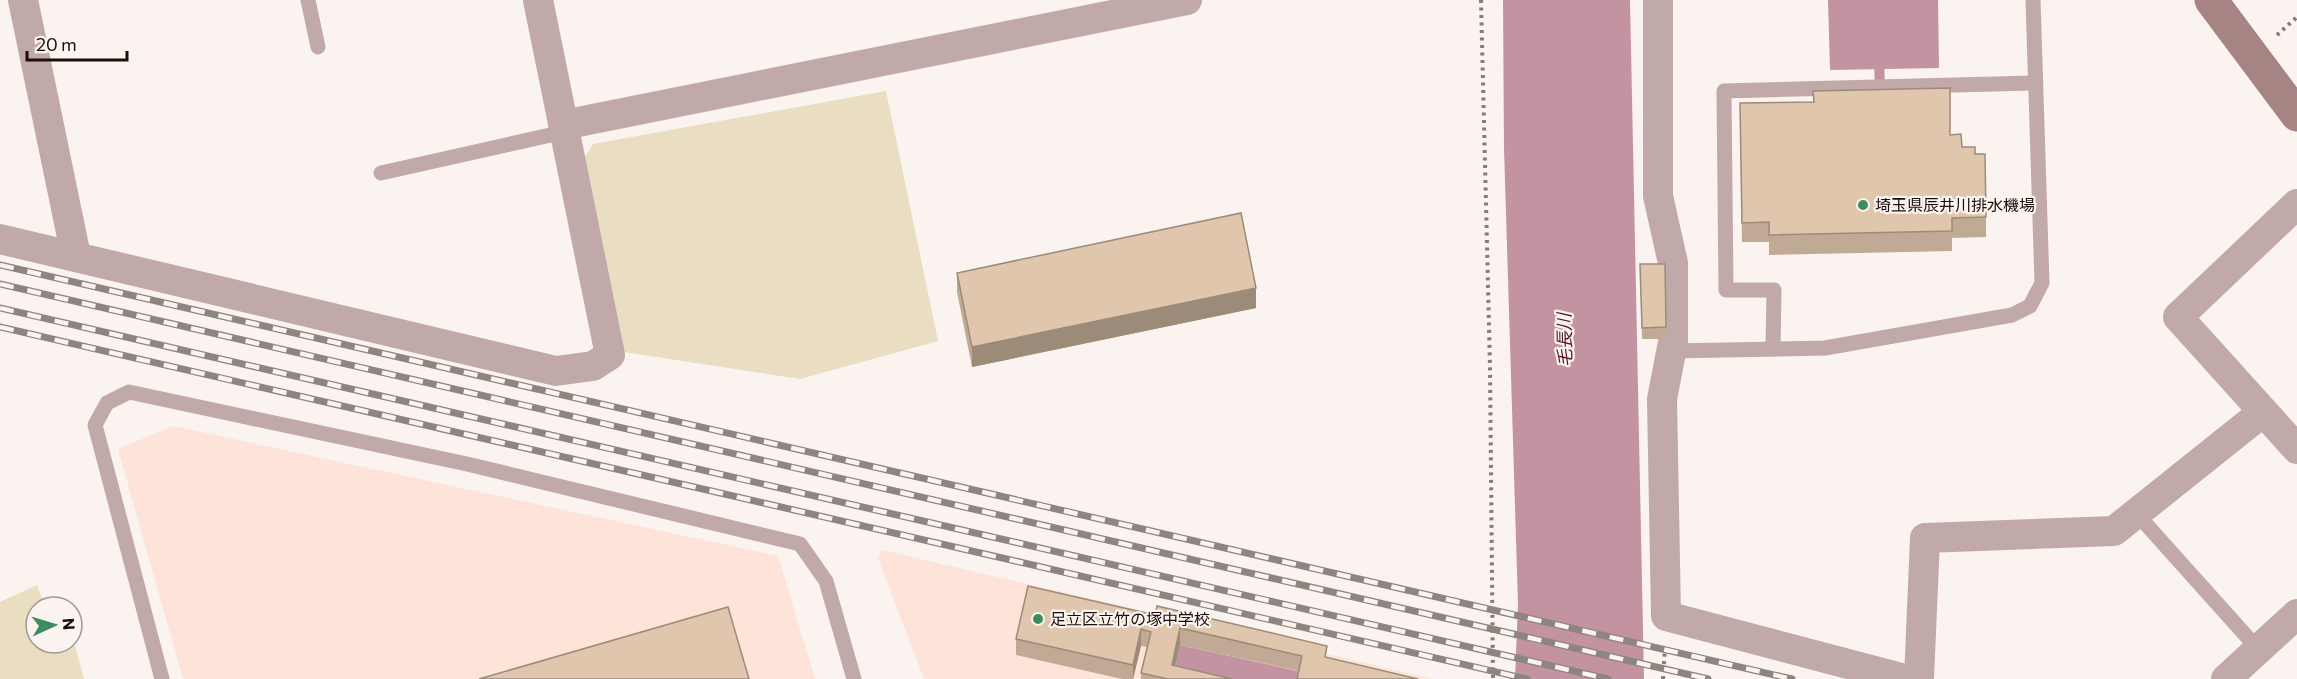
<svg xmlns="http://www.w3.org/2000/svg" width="2297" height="679" font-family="Commissioner,'Noto Sans JP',sans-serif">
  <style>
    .built { fill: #fde3d8 }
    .green { fill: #e9dec2 }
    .water { fill: #c393a1 }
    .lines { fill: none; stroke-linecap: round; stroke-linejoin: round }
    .stream { stroke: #c393a1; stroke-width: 10 }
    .path { stroke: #857b77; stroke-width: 4; stroke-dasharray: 3 4.5; stroke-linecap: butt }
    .lane { stroke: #c0a9a8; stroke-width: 15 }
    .street { stroke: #c0a9a8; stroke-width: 30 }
    .secondary { stroke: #a58483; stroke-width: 33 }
    .rail-casing { stroke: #8e8581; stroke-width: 7 }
    .rail { stroke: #faf3f0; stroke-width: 4.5; stroke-dasharray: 14; stroke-linecap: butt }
    .wall { fill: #c0aa95 }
    .shaded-wall { fill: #9c8b79 }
    .building { fill: #dfc6ad; stroke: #9c8b79; stroke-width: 1.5 }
    .poi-dot { fill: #3b8d5f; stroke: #faf3f0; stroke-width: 2 }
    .labels { text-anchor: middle; stroke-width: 4.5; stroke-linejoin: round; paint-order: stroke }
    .poi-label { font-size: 16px; fill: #1b0f0a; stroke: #faf3f0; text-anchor: start }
    .water-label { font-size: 18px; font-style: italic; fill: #531830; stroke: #faf3f0 }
  </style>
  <rect width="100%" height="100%" fill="#faf3f0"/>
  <g class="built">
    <polygon points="173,426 778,556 815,679 183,679 118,449"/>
    <polygon points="882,550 1434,679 924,679 878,558"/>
  </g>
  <g class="green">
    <polygon points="886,91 938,341 800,379 624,352 582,162 593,144"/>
    <polygon points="37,585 45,607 36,607 36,643 72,643 72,634 84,679 0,679 0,602"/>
  </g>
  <g class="water">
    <polygon points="1503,0 1630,0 1644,679 1515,679 1518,604 1504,148"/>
    <polygon points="1828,0 1938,0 1939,68 1830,70"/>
    <polygon points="1180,645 1302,672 1301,679 1172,679"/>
  </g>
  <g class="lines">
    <polyline class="stream" points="1879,54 1880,93"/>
    <g class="path">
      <polyline points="1481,0 1490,367 1493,679"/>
      <polyline points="2277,35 2297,17"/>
      <polyline points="1663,679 1665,647"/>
    </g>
    <g class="lane">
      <polyline points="308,0 318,47"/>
      <polyline points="381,173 564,132"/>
      <polyline points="1773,349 1774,290 1726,290 1724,91 2035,83"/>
      <polyline points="1671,351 1825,348 2012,315 2030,306 2042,283 2033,0"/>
      <polyline points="2136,513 2258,649"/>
      <polyline points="162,679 95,425 107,403 129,392 467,464 800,544 826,581 854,679"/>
    </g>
    <g class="street">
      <polyline points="23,0 76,256"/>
      <polyline points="1658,0 1658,196 1673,263 1673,342 1662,399 1666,616 1905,679"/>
      <polyline points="563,125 1187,0"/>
      <polyline points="2297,204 2178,317 2297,449"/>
      <polyline points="0,239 556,371 593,366 610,355 538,0"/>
      <polyline points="1919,679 1925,538 2114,531 2263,412"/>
      <polyline points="2226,679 2297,614"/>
    </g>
    <polyline class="secondary" points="2211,0 2297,115"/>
    <defs>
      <g id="rail">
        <polyline points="0,265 1792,679"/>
        <polyline points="0,284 1708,679"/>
        <polyline points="0,308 1608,679"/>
        <polyline points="0,327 1527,679"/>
      </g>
    </defs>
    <use href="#rail" class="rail-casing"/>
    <use href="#rail" class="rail"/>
  </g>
  <g class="wall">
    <polygon points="1813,91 1950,135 1962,147 1975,154 1986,217 1986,237 1952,238 1952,251 1769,255 1769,242 1742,242 1740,123 1813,102"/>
    <polygon points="1640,264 1666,327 1666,339 1642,339"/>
    <polygon points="957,273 1256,308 972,367 957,292"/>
    <polygon points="1155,615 1327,646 1299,671 1180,645 1175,666 1232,679 1141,679 1141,673 1147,647 1141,646 1133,679 1122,679 1016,655 1016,639"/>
  </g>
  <g class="shaded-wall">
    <polygon points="1256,288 1256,308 972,367 972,347"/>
    <polygon points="1180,628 1180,645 1172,679 1172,665"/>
    <polygon points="1141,629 1141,646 1133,679 1133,665"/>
  </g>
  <g class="building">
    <polygon points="1950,88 1950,135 1961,134 1962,147 1975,147 1975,154 1985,154 1986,217 1952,218 1952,231 1769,235 1769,222 1742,223 1740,103 1814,102 1813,91"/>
    <polygon points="1241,213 1256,288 972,347 957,273"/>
    <polygon points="1640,264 1665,264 1666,327 1642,328"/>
    <polygon points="1028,586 1155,615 1157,606 1327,646 1325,657 1418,679 1297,679 1302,656 1180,628 1172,665 1232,679 1168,679 1141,673 1151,632 1141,629 1133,665 1016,639"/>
    <polygon points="728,607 749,679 479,679"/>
  </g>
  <g class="poi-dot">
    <circle cx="1863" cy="205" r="6"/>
    <circle cx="1038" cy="619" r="6"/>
  </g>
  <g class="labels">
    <g class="poi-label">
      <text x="1875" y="211">埼玉県辰井川排水機場</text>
      <text x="1050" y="625">足立区立竹の塚中学校</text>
    </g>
    <g class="water-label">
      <text transform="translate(1565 340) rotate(-91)" y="6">毛長川</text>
    </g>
  </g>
  <g transform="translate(54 625) rotate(86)"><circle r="28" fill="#faf3f0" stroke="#a19894" stroke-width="1.5"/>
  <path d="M0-4.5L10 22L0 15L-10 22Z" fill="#3b8d5f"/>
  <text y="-9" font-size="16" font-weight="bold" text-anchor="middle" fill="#1b0f0a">N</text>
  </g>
  <path d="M27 51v9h100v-9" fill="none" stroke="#1b0f0a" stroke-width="3"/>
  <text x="36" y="51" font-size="18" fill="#1b0f0a" stroke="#faf3f0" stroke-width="4.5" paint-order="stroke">20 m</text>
</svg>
